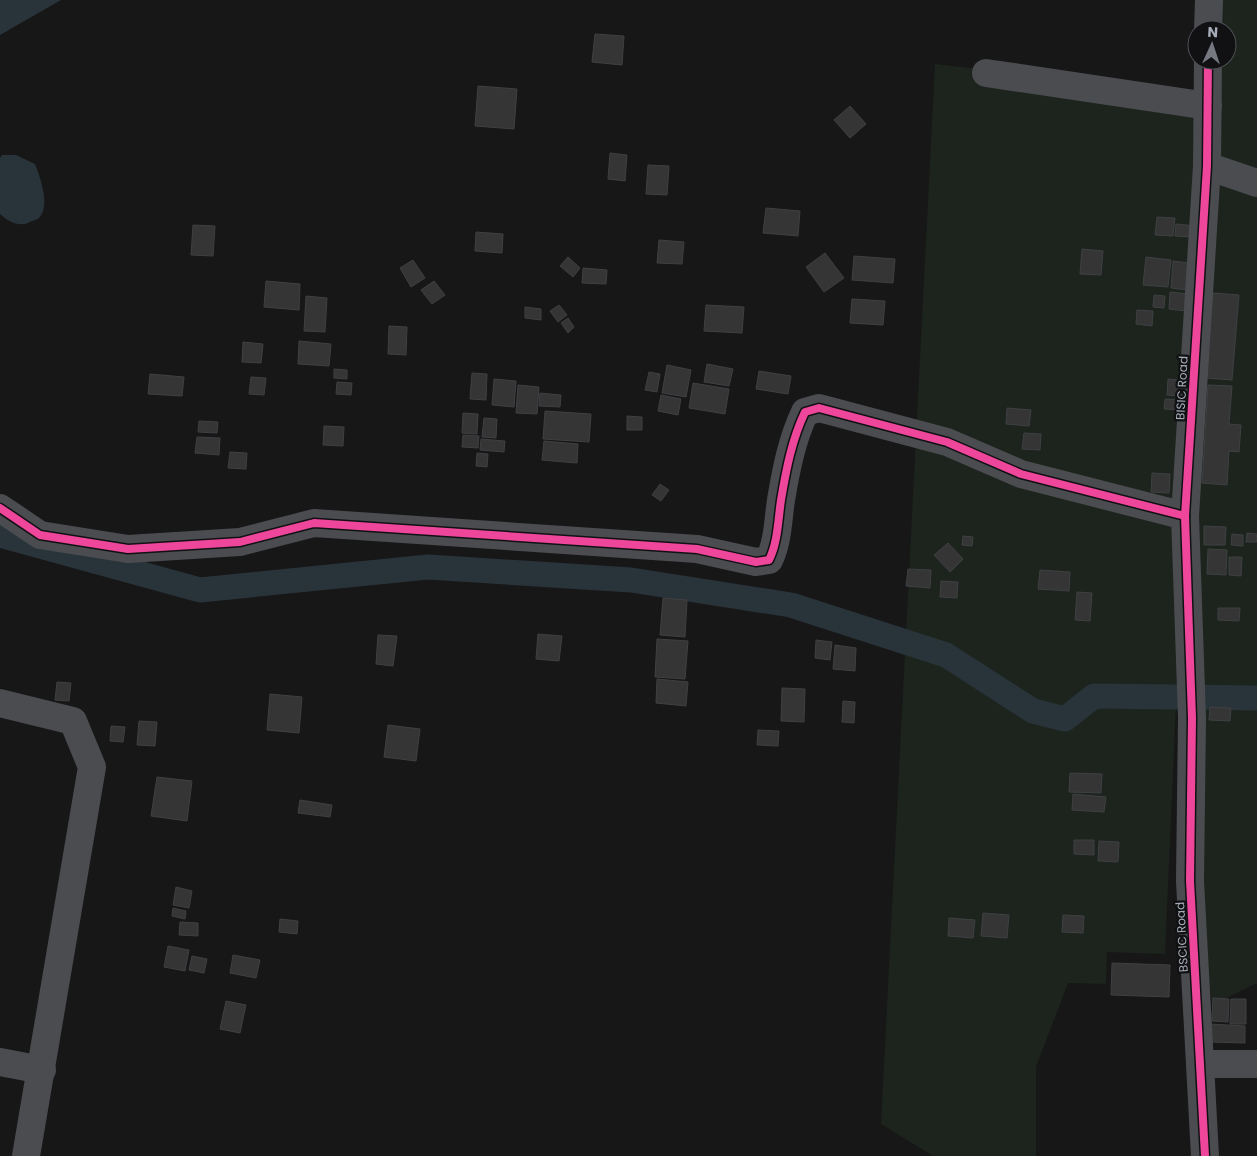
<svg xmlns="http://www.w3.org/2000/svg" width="1257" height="1156" font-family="Poppins,sans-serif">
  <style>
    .green { fill: #1c241d }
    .water { fill: #29333a }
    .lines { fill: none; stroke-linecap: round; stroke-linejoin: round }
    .canal { stroke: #29333a; stroke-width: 25 }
    .building { fill: #353536; stroke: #3f4043 }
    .minor { stroke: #4a4c50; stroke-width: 28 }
    .cycleway-casing { stroke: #111113; stroke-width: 11 }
    .cycleway { stroke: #ed469a; stroke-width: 8 }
    .labels { text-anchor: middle; stroke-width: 4.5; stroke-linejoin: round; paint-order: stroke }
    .street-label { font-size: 12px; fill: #a7adb9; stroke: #111113 }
  </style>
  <rect width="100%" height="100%" fill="#171717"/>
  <g class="green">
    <polygon points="1216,0 1257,0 1257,171 1218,155 1217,60 1227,60 1227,30 1217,30"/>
    <polygon points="935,64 1203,95 1165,954 1107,952 1106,984 1068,983 1036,1067 1036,1156 933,1156 881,1124"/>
    <polygon points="1207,166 1257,183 1257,983 1212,1005 1197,883 1192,664"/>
  </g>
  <g class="water">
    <polygon points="0,0 61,0 0,35"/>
    <path d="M 2,155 L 16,155 L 35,164 C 40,177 51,206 39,218 C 37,220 31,221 28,223 C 18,227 8,221 0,214 L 0,158 Z"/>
  </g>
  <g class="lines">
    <polyline class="canal" points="0,535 200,590 428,567 631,580 791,605 946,655 1033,711 1065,719 1094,696 1257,698"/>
  </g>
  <g class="building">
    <polygon points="595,34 624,36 622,65 592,62"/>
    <polygon points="478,86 517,89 514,129 475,126"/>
    <polygon points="850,106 866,124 850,138 834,120"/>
    <polygon points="610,153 627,155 625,181 608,179"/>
    <polygon points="648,165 669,166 667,195 646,194"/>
    <polygon points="766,208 800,211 798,236 763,233"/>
    <polygon points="1157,217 1175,218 1173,236 1155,235"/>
    <polygon points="1176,224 1195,226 1194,237 1175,236"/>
    <polygon points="193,225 215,226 213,256 191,255"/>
    <polygon points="476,232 503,234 502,253 475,251"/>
    <polygon points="659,240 684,242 682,264 657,263"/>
    <polygon points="1082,249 1103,251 1101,275 1080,274"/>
    <polygon points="825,253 844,278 824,292 806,267"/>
    <polygon points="854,256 895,259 893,283 852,280"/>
    <polygon points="568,257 580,268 573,277 560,266"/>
    <polygon points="1146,257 1171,260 1168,287 1143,285"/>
    <polygon points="413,260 425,278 411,287 400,268"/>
    <polygon points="1173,261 1190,263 1187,290 1171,288"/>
    <polygon points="583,268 607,270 606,284 582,283"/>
    <polygon points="266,281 300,284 299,310 264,307"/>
    <polygon points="434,281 445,295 432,304 421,290"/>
    <polygon points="1170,292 1188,294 1186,311 1169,309"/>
    <polygon points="1213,293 1239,295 1232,380 1206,378"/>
    <polygon points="1154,295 1165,296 1164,308 1153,307"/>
    <polygon points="306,296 327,298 325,332 304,331"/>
    <polygon points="852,299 885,301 883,325 850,323"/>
    <polygon points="559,305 567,315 558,322 550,311"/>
    <polygon points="706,305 744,307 742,333 704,331"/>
    <polygon points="525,307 541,309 541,320 525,318"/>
    <polygon points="1137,310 1153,311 1152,326 1136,324"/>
    <polygon points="568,318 574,327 568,333 561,323"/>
    <polygon points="389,326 407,327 406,355 388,354"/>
    <polygon points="299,341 331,344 329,366 298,364"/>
    <polygon points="243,342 263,344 261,363 242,362"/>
    <polygon points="707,364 733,369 729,386 704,382"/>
    <polygon points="667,365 691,370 686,397 662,393"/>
    <polygon points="334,369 347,370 347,379 334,378"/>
    <polygon points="759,371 791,376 788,394 756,389"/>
    <polygon points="649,372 660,374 657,392 645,390"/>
    <polygon points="472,373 487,374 486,400 470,399"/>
    <polygon points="150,374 184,377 182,396 148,394"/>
    <polygon points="251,377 266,378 264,395 249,394"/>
    <polygon points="494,379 516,381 514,407 492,405"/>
    <polygon points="1168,379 1187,381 1185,396 1167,395"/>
    <polygon points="337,382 352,383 351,395 336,394"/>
    <polygon points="693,383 729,389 725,414 689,408"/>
    <polygon points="518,385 539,387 537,414 516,413"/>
    <polygon points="1208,385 1232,386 1229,424 1241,425 1239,452 1229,451 1227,485 1202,483"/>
    <polygon points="540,393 561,395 560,407 539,406"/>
    <polygon points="661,395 681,399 678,415 658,411"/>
    <polygon points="1165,399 1182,400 1181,410 1164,409"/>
    <polygon points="1007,408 1031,410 1029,426 1006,424"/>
    <polygon points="545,411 591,414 589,442 543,439"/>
    <polygon points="463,413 478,414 477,434 462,433"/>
    <polygon points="627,416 642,417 642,430 627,430"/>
    <polygon points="484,418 497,419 496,438 482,437"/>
    <polygon points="199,421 218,422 217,433 198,432"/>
    <polygon points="324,426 344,427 343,446 323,445"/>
    <polygon points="1024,433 1041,434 1040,450 1022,449"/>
    <polygon points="463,435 479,436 478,448 462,447"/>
    <polygon points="197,437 220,438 219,455 195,453"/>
    <polygon points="481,439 505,441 504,452 480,450"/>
    <polygon points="544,441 578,444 577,463 542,460"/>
    <polygon points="230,452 247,453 246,469 228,468"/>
    <polygon points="477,453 488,454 487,467 476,466"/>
    <polygon points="1152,473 1170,474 1169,493 1151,492"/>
    <polygon points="660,484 669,490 661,501 652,495"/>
    <polygon points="1204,526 1226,527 1225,545 1204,545"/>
    <polygon points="1247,533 1257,534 1257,542 1246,542"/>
    <polygon points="1232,534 1243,535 1243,546 1231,545"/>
    <polygon points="963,536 973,537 972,546 962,545"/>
    <polygon points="948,543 963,559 950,572 934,555"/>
    <polygon points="1208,549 1227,550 1226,575 1207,574"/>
    <polygon points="1229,557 1242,557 1241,576 1229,575"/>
    <polygon points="908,569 931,570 930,588 906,586"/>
    <polygon points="1040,570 1070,572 1069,591 1038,589"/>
    <polygon points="941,581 958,582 957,598 940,597"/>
    <polygon points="1077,592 1092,593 1090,621 1075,620"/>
    <polygon points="663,598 687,600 685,637 660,635"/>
    <polygon points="1218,608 1240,608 1239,621 1218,620"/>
    <polygon points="538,634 562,636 559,661 536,659"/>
    <polygon points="378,635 397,636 393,666 376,664"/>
    <polygon points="657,639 688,641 685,679 655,677"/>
    <polygon points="816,640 832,642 830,660 815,658"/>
    <polygon points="835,645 856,648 855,671 833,669"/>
    <polygon points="657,679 688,682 686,706 656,703"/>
    <polygon points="57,682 71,683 69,701 55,700"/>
    <polygon points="782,688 805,689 804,722 781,721"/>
    <polygon points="270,694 302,697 299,733 267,730"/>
    <polygon points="843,701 855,702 854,723 842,722"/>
    <polygon points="1210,707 1231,708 1230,721 1209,720"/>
    <polygon points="139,721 157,722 155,746 137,745"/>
    <polygon points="388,725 420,729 416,761 384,757"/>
    <polygon points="111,726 125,727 123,742 110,741"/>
    <polygon points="758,730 779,731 778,746 757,745"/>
    <polygon points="1070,773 1102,774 1101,793 1069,792"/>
    <polygon points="157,777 192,781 187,821 151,816"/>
    <polygon points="1073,794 1106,797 1104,812 1072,810"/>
    <polygon points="300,800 332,805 330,817 298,813"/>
    <polygon points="1074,840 1094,840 1094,855 1074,854"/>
    <polygon points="1099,841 1119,842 1118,862 1098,861"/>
    <polygon points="176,887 192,891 189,908 173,905"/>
    <polygon points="173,908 186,911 185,919 172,916"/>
    <polygon points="983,913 1009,915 1007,938 981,936"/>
    <polygon points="1063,915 1084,916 1083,933 1062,932"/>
    <polygon points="949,918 975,920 973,938 948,936"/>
    <polygon points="280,919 298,921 297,934 279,932"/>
    <polygon points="180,922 198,923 198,936 179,935"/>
    <polygon points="168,946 189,950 185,971 164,967"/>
    <polygon points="233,955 260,960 256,978 230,973"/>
    <polygon points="192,956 207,959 204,973 189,970"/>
    <polygon points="1112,963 1170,965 1169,997 1111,995"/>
    <polygon points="1213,998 1229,999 1228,1022 1212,1021"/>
    <polygon points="1231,999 1246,999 1246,1024 1230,1024"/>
    <polygon points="226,1001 246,1005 240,1033 220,1029"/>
    <polygon points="1210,1024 1245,1026 1245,1043 1210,1042"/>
  </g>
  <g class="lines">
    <g class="minor">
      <polyline points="1208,30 1209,0"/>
      <polyline points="986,73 1208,106"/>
      <polyline points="1207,166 1257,183"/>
      <path d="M 0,508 L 40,535 L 128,549 L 240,542 L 314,523 L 697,549 L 756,562 L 769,560 C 778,542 778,520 781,500 C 786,470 792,439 805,412 L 819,408 L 947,442 L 1021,474 L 1185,516"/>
      <polyline points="0,703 73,721 92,767 26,1156"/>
      <polyline points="0,1062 42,1070"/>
      <polyline points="1200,1064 1257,1064"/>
      <polyline points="1205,1156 1190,881 1192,718 1185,516 1207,166 1208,60"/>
    </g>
    <defs>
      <g id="cycleway">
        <path d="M 0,508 L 40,535 L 128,549 L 240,542 L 314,523 L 697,549 L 756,562 L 769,560 C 778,542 778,520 781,500 C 786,470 792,439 805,412 L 819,408 L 947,442 L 1021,474 L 1185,516"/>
        <polyline points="1205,1156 1190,881 1192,718 1185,516 1207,166 1208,60"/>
      </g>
    </defs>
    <use href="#cycleway" class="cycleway-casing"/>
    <use href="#cycleway" class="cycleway"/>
  </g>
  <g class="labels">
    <g class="street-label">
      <text transform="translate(1182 388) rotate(-87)" y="4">BISIC Road</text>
      <text transform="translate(1182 937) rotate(-93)" y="4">BSCIC Road</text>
    </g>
  </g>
  <g transform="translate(1212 45) rotate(3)"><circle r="24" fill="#111113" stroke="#4d4f55"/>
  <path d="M0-4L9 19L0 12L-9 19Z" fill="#757880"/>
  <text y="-8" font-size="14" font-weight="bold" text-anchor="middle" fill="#a7adb9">N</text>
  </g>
</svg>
